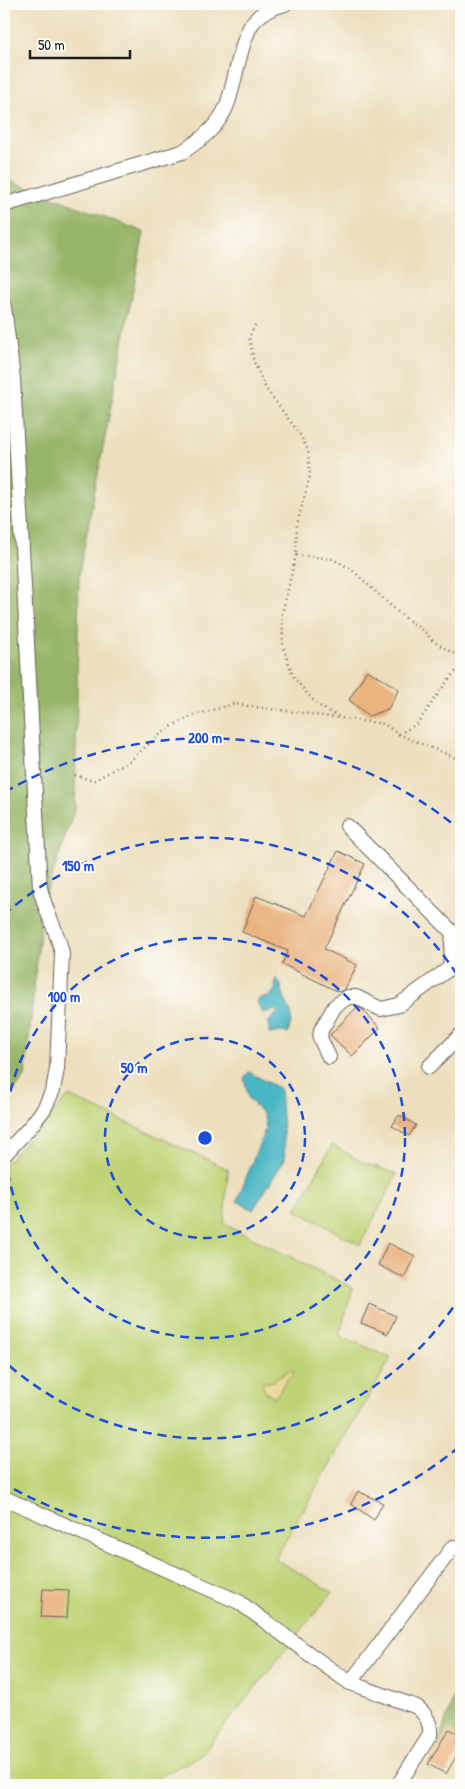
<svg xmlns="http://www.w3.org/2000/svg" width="465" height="1789" font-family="'Patrick Hand',sans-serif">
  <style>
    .green { fill: #bfd376; stroke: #6e7849 }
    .forest { fill: #97b567; stroke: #5a6842 }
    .sand { fill: #eeda9e; stroke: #857b5d }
    .water { fill: #49b6c4; stroke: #326970 }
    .building { fill: #eab380 }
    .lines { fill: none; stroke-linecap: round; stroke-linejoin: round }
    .minor-casing { stroke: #656055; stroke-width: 16 }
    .path { stroke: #656055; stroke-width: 2.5; stroke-dasharray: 1 4; stroke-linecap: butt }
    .minor { stroke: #fff; stroke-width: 14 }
    .ring { fill: none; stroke: #1d4ed8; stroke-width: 2.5; stroke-dasharray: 9 6 }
    .centre { fill: #1d4ed8; stroke: #fdfcf7; stroke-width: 2.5 }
    .ring-label { font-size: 15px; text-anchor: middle; font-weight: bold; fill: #1d4ed8; stroke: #fdfcf7; stroke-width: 4; stroke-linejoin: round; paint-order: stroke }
  </style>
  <rect width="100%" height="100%" fill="#fdfcf7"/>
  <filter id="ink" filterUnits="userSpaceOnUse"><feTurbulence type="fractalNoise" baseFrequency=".02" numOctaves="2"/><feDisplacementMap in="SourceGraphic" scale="10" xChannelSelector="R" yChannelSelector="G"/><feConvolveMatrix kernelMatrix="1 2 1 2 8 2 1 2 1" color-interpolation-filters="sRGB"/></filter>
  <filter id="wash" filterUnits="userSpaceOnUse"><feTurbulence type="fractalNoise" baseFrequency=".0096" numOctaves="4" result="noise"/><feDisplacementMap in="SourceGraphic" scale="20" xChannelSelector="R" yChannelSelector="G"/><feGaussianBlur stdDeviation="1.12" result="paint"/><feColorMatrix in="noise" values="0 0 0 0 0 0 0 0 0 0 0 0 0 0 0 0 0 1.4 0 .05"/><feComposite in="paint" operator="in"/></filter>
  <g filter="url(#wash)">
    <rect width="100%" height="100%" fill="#eddfbe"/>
    <g class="green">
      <polygon points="69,1096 228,1169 224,1224 353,1288 339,1335 391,1358 275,1559 332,1592 201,1755 144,1785 4,1785 4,1165"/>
      <polygon points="332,1145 362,1162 397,1174 360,1245 296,1210"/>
    </g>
    <g class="forest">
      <polygon points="4,153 8,180 144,232 79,574 75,808 43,902 25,1077 4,1103"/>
      <polygon points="461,1694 461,1750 437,1746 453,1699"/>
    </g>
    <path class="sand" d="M 290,1370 L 295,1372 C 282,1381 284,1387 275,1397 L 265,1392 L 262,1383 L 274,1381 Z"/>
    <g class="water">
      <path d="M 276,978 C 283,986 281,990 285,999 C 292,1016 294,1014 288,1033 L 281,1032 L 269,1034 L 269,1021 L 278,1012 L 275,1010 L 262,1013 L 257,1002 L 260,998 L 269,997 L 275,990 Z"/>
      <polygon points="249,1072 280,1089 285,1159 253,1210 237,1201 266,1127 263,1114 249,1099 244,1078"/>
    </g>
    <g id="blocks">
      <g class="building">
        <polygon points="367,670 399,689 388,709 369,716 349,700"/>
        <polygon points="338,851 365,864 324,949 357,965 345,989 339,992 282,964 288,951 242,932 256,896 306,916"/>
        <polygon points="357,1007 362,1009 380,1028 352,1056 330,1035"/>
        <polygon points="399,1115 416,1125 409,1136 392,1126"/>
        <polygon points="388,1243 415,1256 404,1278 378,1265"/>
        <polygon points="369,1304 396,1316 388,1334 361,1323"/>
        <polygon points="358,1491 383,1503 374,1520 351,1504"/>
        <polygon points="43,1589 69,1590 67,1618 41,1617"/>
        <polygon points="449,1729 461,1736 461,1748 446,1774 428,1764"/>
      </g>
    </g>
  </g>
  <g filter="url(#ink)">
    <use href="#blocks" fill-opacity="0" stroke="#656055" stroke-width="1"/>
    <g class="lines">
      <defs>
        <g id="minor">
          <path d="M 4,205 L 182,152 C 201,140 219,126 227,105 C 235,84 241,35 255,20 C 263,11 273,7 285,4"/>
          <path d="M 4,307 L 13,378 L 40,888 C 45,912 58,931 62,954 L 57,1069 L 53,1090 L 44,1109 L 30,1127 L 4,1155"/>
          <polyline points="347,826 453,933 461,933"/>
          <polyline points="329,1057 320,1038 321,1030 335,1006 348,997 356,997 381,1009 399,1005 450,968 453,933"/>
          <polyline points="429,1067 461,1035"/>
          <polyline points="4,1498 239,1602 312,1656 350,1683"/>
          <path d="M 398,1785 L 430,1735 C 431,1722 426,1715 417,1707 L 350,1683 L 453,1547"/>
        </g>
      </defs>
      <use href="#minor" class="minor-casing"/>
      <g class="path">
        <polyline points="255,325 249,337 254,362 266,389 299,433 308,450 310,476 297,524 296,555 333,559 351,569 400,614 426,633 433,641 451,652 461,656"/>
        <polyline points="296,555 282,614 283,647 293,676 308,695 321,707 341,718 384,724 398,734 461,760"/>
        <polyline points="399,734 417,724 451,676 461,667"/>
        <polyline points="75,775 93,781 131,760 158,736 174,725 192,716 233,704 339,718"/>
      </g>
      <use href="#minor" class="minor"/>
    </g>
  </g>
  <g class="ring">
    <circle cx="205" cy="1138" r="100"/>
    <circle cx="205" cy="1138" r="200"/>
    <path d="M461 1295A300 300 0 0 1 4 1361M4 915A300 300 0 0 1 461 981"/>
    <path d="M459 1447A400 400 0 0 1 5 1484M5 792A400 400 0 0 1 459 829"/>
  </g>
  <circle cx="205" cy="1138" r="8" class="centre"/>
  <g class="ring-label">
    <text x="205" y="743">200 m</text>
    <text x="78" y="871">150 m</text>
    <text x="64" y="1002">100 m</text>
    <text x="134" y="1073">50 m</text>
  </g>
  <rect width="465" height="1789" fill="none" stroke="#fdfcf7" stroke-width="20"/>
  <path d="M30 50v8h100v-8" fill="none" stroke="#1c1c1c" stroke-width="2.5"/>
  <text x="38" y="50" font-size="15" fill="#1c1c1c" stroke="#fdfcf7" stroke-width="4" paint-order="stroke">50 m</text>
</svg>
